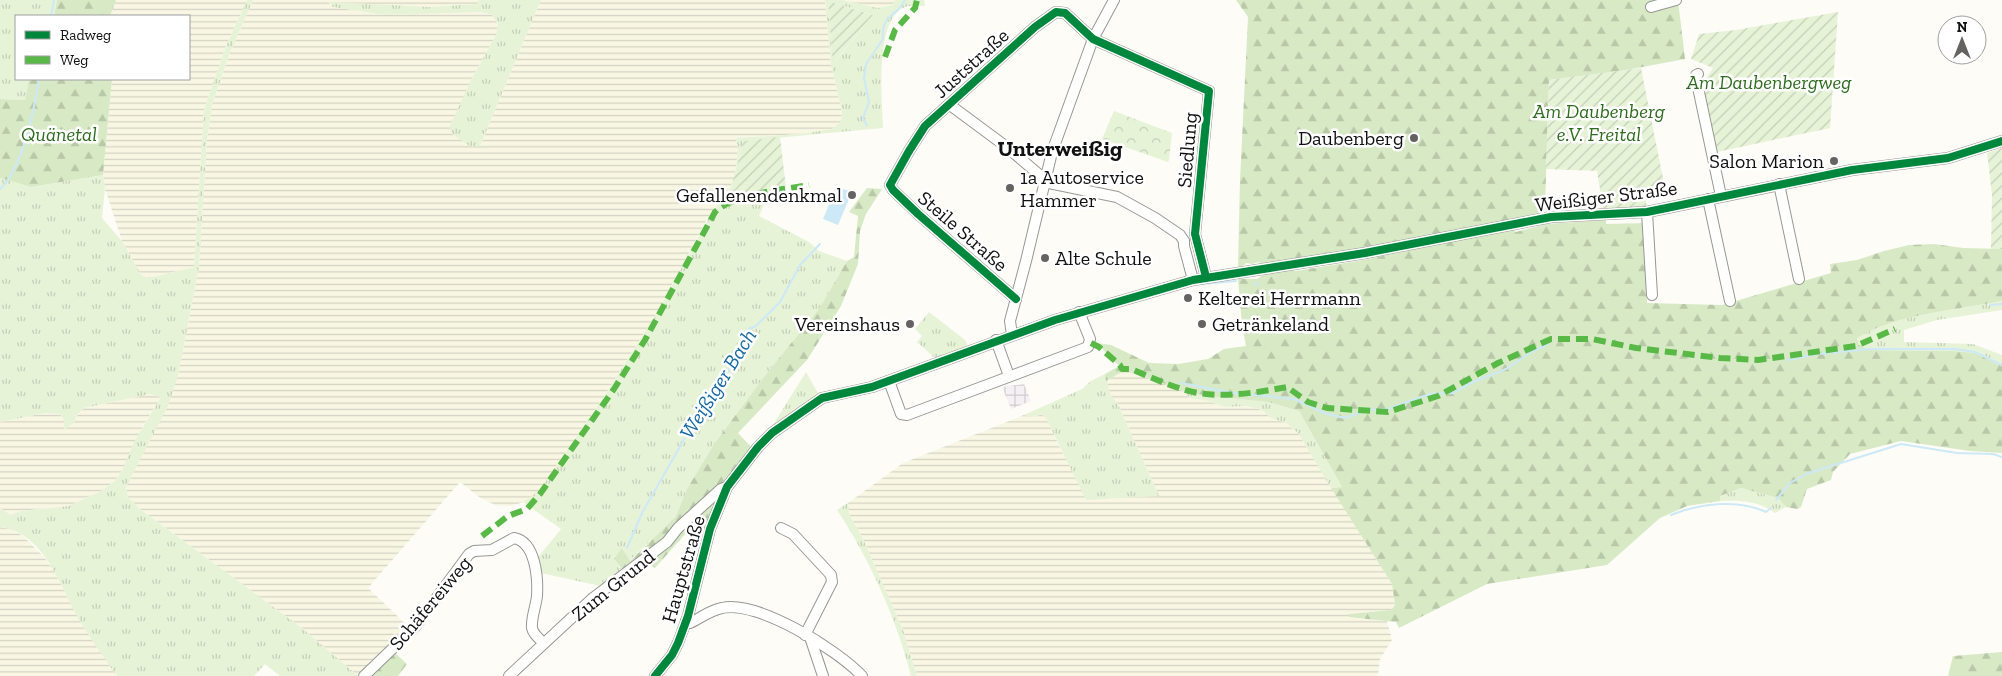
<svg xmlns="http://www.w3.org/2000/svg" width="2002" height="676" font-family="'Zilla Slab',serif">
  <style>
    .industrial { fill: url(#industrial-grid) }
    .farmland { fill: url(#farmland-rules) }
    .grass { fill: url(#grass-tufts); fill-rule: evenodd }
    .forest { fill: url(#forest-firs) }
    .park { fill: url(#park-crowns) }
    .garden { fill: url(#garden-furrows) }
    .water { fill: #cde8f7 }
    .lines { fill: none; stroke-linecap: round; stroke-linejoin: round }
    .stream { stroke: #cde8f7; stroke-width: 2 }
    .minor-casing { stroke: #979795; stroke-width: 12 }
    .minor { stroke: #fffffe; stroke-width: 10 }
    .quiet { stroke: #58b947; stroke-width: 6; stroke-dasharray: 12 6; stroke-linecap: butt }
    .cycleway-casing { stroke: #fff; stroke-width: 11 }
    .cycleway { stroke: #00873e; stroke-width: 8 }
    .poi-dot { fill: #646362; stroke: #fff; stroke-width: 2 }
    .labels { text-anchor: middle; stroke-width: 5; stroke-linejoin: round; paint-order: stroke }
    .street-label { font-size: 20px; fill: #111; stroke: #fff }
    .park-label { font-size: 20px; font-style: italic; fill: #2f6b1f; stroke: #fff }
    .poi-label { font-size: 20px; fill: #111; stroke: #fff; text-anchor: end }
    .water-label { font-size: 21px; font-style: italic; fill: #1768a6; stroke: #fff }
    .quarter-label { font-size: 22px; font-weight: bold; fill: #111; stroke: #fff }
  </style>
  <defs>
    <pattern id="industrial-grid" width="8" height="8" patternUnits="userSpaceOnUse" patternTransform="scale(1.25)"><rect width="8" height="8" fill="#f5f0f3"/><path d="M0 4h8M4 0v8" fill="none" stroke="#d1cdcf"/></pattern>
    <pattern id="farmland-rules" width="6" height="5" patternUnits="userSpaceOnUse" patternTransform="scale(1.25)"><rect width="6" height="5" fill="#f9f7e4"/><path d="M0 2.5h6" fill="none" stroke="#d4d3c3"/></pattern>
    <pattern id="grass-tufts" width="24" height="20" patternUnits="userSpaceOnUse" patternTransform="scale(1.25)"><rect width="24" height="20" fill="#e7f3d7"/><path d="M3 7l-1-3M5 7V3M7 7l1-3M15 17l-1-3M17 17v-4M19 17l1-3" fill="none" stroke="#c5cfb8"/></pattern>
    <pattern id="forest-firs" width="22" height="20" patternUnits="userSpaceOnUse" patternTransform="scale(1.25)"><rect width="22" height="20" fill="#d8eac5"/><path d="M5 1l3.5 6h-7zM16 11l3.5 6h-7z" fill="#b8c8a8"/></pattern>
    <pattern id="park-crowns" width="20" height="18" patternUnits="userSpaceOnUse" patternTransform="scale(1.25)"><rect width="20" height="18" fill="#e7f3d7"/><path d="M2 6a3 3 0 1 1 6 0M12 15a3 3 0 1 1 6 0" fill="none" stroke="#c5cfb8"/></pattern>
    <pattern id="garden-furrows" width="10" height="10" patternUnits="userSpaceOnUse" patternTransform="scale(1.25)"><rect width="10" height="10" fill="#e7f3d7"/><path d="M-1 1l2-2M0 10L10 0M9 11l2-2" fill="none" stroke="#c5cfb8"/></pattern>
  </defs>
  <rect width="100%" height="100%" fill="#fdfcf7"/>
  <polygon class="industrial" points="1024,384 1031,401 1011,409 1002,387"/>
  <g class="farmland">
    <polygon points="116,0 247,0 226,46 204,110 194,267 149,278 141,275 122,241 105,189 103,175 112,79 189,79 189,16 110,16"/>
    <polygon points="253,0 479,0 478,4 429,7 329,3 333,7 385,15 465,12 481,12 492,15 498,24 496,35 470,82 480,146 541,0 825,0 831,64 842,112 841,122 832,129 800,134 736,138 738,148 736,167 732,184 707,219 657,313 603,398 539,491 523,502 512,506 497,506 479,497 460,482 368,588 409,627 358,676 302,628 140,509 128,497 126,487 157,424 178,376 199,267 207,140 212,105 229,55"/>
    <polygon points="842,0 895,0 893,5 878,8"/>
    <polygon points="1131,371 1183,391 1189,398 1209,401 1224,407 1246,406 1262,410 1271,418 1286,423 1298,433 1392,584 1395,605 1391,610 1349,614 1349,617 1387,621 1392,640 1380,659 1378,676 917,676 903,630 864,541 849,514 848,503 903,463 1024,415 1036,417 1041,414 1046,418 1063,454 1159,496 1118,404 1111,396 1106,381 1120,373"/>
    <polygon points="150,394 161,397 143,426 123,469 116,480 101,491 69,506 20,511 11,515 0,508 0,422 45,413 60,414 64,420 64,430 84,408"/>
    <polygon points="0,527 12,529 24,537 44,557 54,571 76,613 117,676 0,676"/>
  </g>
  <g class="grass">
    <polygon points="0,0 57,0 54,16 16,16 16,79 29,79 25,100 0,99"/>
    <path d="M 247,0 L 253,0 L 229,55 L 212,105 L 207,140 L 199,267 L 178,376 L 168,406 L 126,487 L 128,497 L 140,509 L 302,628 L 358,676 L 280,676 L 265,664 L 254,676 L 117,676 C 103,656 88,636 76,614 C 59,582 42,532 0,527 L 0,508 L 11,515 L 20,511 L 69,506 L 101,491 L 116,480 L 123,469 L 134,442 L 161,397 L 150,394 L 84,408 L 76,416 L 75,422 L 64,430 L 64,420 L 60,414 L 45,413 L 0,422 L 0,178 L 31,187 L 103,175 L 105,189 L 102,218 L 122,241 L 141,275 L 149,278 L 194,267 L 204,110 L 226,46 Z"/>
    <polygon points="479,0 541,0 480,146 471,147 452,134 450,126 470,82 496,35 498,24 492,15 481,12 385,15 333,7 329,2 429,7 477,4"/>
    <path d="M 825,0 L 842,0 L 878,8 L 893,5 L 895,0 L 924,0 L 925,6 C 919,6 910,5 905,7 C 874,19 882,100 883,128 L 743,141 L 736,167 L 738,148 L 736,138 L 800,134 L 832,129 L 841,122 L 842,112 L 831,64 ZM 828,1 L 873,15 L 835,62 L 832,55 Z"/>
    <polygon points="732,184 728,199 770,191 759,216 809,242 819,251 847,261 819,309 770,369 714,444 687,489 676,516 629,561 623,549 614,559 621,569 605,587 541,573 535,561 561,529 523,502 539,491 603,398 657,313 708,219"/>
    <path d="M 2002,301 L 2002,310 L 1937,320 L 1904,330 L 1904,342 L 1973,344 L 2002,355 L 2002,366 L 1975,353 L 1953,351 L 1869,350 L 1859,345 L 1857,337 C 1893,315 1960,309 2002,301 Z"/>
    <polygon points="929,312 965,340 968,346 935,358 917,342 922,336 915,329"/>
    <polygon points="806,372 819,395 771,428"/>
    <polygon points="1105,374 1111,396 1118,404 1159,496 1086,500 1046,418 1041,414 1036,417 1024,415 1082,389 1091,381"/>
    <polygon points="1183,391 1209,396 1268,402 1299,411 1342,487 1331,488 1298,433 1286,423 1271,418 1262,410 1246,406 1224,407 1209,401 1189,398"/>
    <path d="M 1741,488 L 1778,498 L 1786,507 L 1775,513 C 1760,501 1739,500 1720,501 L 1720,496 Z"/>
    <path d="M 848,503 L 849,514 L 864,541 L 903,630 L 917,676 L 911,676 C 896,617 870,560 837,510 Z"/>
  </g>
  <g class="forest">
    <polygon points="57,0 116,0 110,16 54,16"/>
    <path d="M 1236,0 L 1678,0 L 1685,59 L 1621,71 L 1549,80 L 1545,207 L 1541,209 L 1539,213 L 1385,245 C 1376,243 1371,247 1362,249 C 1341,252 1321,257 1300,257 L 1297,260 L 1262,264 L 1259,262 L 1252,264 L 1246,263 L 1243,266 L 1238,267 L 1240,180 L 1248,17 Z"/>
    <polygon points="29,79 112,79 103,175 31,187 0,178 0,99 25,100"/>
    <path d="M 867,188 L 882,189 L 866,214 L 860,231 L 858,264 L 841,306 L 807,360 L 738,433 L 753,449 C 714,494 670,535 625,573 L 614,559 L 622,548 L 630,561 L 676,516 L 687,489 L 714,444 L 770,369 L 819,309 L 847,261 L 854,257 L 858,216 L 849,212 Z"/>
    <path d="M 1606,220 L 1606,224 L 1644,223 L 1647,303 L 1722,305 L 1831,273 L 1830,264 L 1857,260 L 1884,251 L 1909,245 L 1934,244 L 1963,248 L 2002,249 L 2002,301 C 1960,309 1892,315 1857,338 L 1859,345 L 1869,350 L 1953,351 L 1975,353 L 2002,366 L 2002,453 L 1970,451 L 1901,441 L 1850,454 L 1833,472 L 1831,480 L 1807,489 L 1801,507 L 1797,509 L 1786,507 L 1778,498 L 1741,488 L 1720,496 L 1720,501 L 1687,506 L 1660,518 L 1607,565 L 1487,584 L 1399,628 L 1396,622 L 1349,617 L 1349,614 L 1391,610 L 1395,605 L 1392,584 L 1331,488 L 1342,487 L 1299,411 L 1268,402 L 1208,396 L 1183,391 L 1131,371 L 1120,373 L 1106,381 L 1105,374 L 1119,366 L 1097,343 L 1111,345 L 1149,363 L 1178,364 L 1208,359 L 1224,349 L 1246,346 L 1242,325 L 1238,279 L 1257,279 L 1266,273 L 1291,270 L 1296,271 L 1363,260 L 1512,229 L 1516,232 L 1545,224 Z"/>
    <polygon points="711,502 713,504 711,515 705,531 695,535 686,533 655,568 648,562"/>
    <polygon points="2002,652 2002,676 1948,676 1953,656"/>
    <polygon points="395,653 407,664 398,676 368,676"/>
  </g>
  <polygon class="park" points="1114,111 1172,133 1169,160 1168,162 1102,139"/>
  <g class="garden">
    <polygon points="828,1 873,15 834,63 832,55"/>
    <polygon points="1838,12 1830,128 1717,152 1700,88 1713,68 1691,59 1699,34 1736,30"/>
    <polygon points="1641,68 1665,188 1644,192 1647,207 1603,208 1597,171 1546,169 1549,80"/>
    <polygon points="780,137 786,188 728,199 743,141"/>
    <polygon points="2002,148 2002,249 1991,249 1992,195 1987,153"/>
  </g>
  <polygon class="water" points="836,188 840,188 852,192 838,225 823,219"/>
  <g class="lines">
    <g class="stream">
      <polyline points="51,16 54,0"/>
      <path d="M 867,126 L 863,118 L 869,102 L 864,78 L 866,64 L 883,39 C 881,14 895,19 905,0"/>
      <path d="M 0,189 C 23,168 34,110 39,79"/>
      <polyline points="1201,284 1236,281"/>
      <polyline points="1255,284 1258,285"/>
      <polyline points="1990,305 2002,304"/>
      <polyline points="1787,360 1818,354 1870,349 1954,349 1975,352 2002,365"/>
      <polyline points="1181,383 1233,393 1294,399 1327,414 1345,418 1367,410 1388,409 1430,394 1453,393 1473,382 1506,369 1531,352 1548,344"/>
      <polyline points="1776,500 1790,483 1806,474 1901,444 1957,453 1993,454 2002,457"/>
      <path d="M 1671,515 C 1700,503 1738,499 1766,512 L 1771,508"/>
      <polyline points="627,548 642,513 690,429 697,413 707,406 729,370 749,329 756,326 780,302 800,265 820,244"/>
    </g>
    <defs>
      <g id="minor">
        <polyline points="1651,7 1676,0"/>
        <polyline points="1698,74 1696,75 1696,78 1721,196"/>
        <polyline points="950,105 1008,148 1049,183 1117,197 1155,218 1180,235 1184,241"/>
        <polyline points="1779,184 1799,279"/>
        <polyline points="1708,199 1730,301"/>
        <polyline points="1647,212 1652,295"/>
        <polyline points="1184,241 1184,246 1193,280"/>
        <polyline points="1016,299 918,214 893,190 890,185 909,151 925,126 1035,27 1056,12 1065,13 1093,39 1209,91 1195,234 1206,277"/>
        <polyline points="1012,335 1010,321 1026,261 1052,152 1093,39 1114,0"/>
        <polyline points="996,340 1009,376"/>
        <polyline points="889,381 901,414 907,415 1088,347 1090,339 1079,312"/>
        <polyline points="781,528 793,534 831,575 832,582 805,635"/>
        <path d="M 686,621 L 690,623 C 701,618 710,610 722,608 C 758,600 838,650 862,676"/>
        <polyline points="810,637 823,676"/>
        <path d="M 364,676 L 415,627 L 469,554 L 474,551 L 492,550 L 514,538 C 536,542 538,579 537,596 C 536,606 531,618 532,628 C 533,634 539,639 544,643"/>
        <polyline points="509,676 593,598 667,542 678,528 721,489 727,487"/>
        <polyline points="655,676 672,655 678,643 688,616 710,529 727,487 758,447 772,433 822,398 872,387 1055,320 1193,280 1365,253 1551,217 1647,212 1852,170 1948,158 2002,141"/>
      </g>
    </defs>
    <use href="#minor" class="minor-casing"/>
    <use href="#minor" class="minor"/>
    <g class="quiet">
      <polyline points="885,57 895,30 915,8 917,0"/>
      <path d="M 1091,343 L 1099,347 L 1120,365 L 1122,369 L 1131,369 C 1148,376 1165,384 1182,389 C 1214,400 1255,393 1287,387 L 1308,402 L 1327,408 L 1388,412 L 1438,396 L 1498,363 L 1551,339 L 1592,339 L 1636,348 L 1720,358 L 1758,360 L 1856,346 L 1895,329"/>
      <path d="M 482,536 L 508,516 L 527,509 L 540,494 L 614,389 L 645,340 L 715,212 C 735,193 782,190 809,185"/>
    </g>
    <defs>
      <g id="cycleway">
        <polyline points="1016,299 918,214 893,190 890,185 909,151 925,126 1035,27 1056,12 1065,13 1093,39 1209,91 1195,234 1206,277"/>
        <polyline points="655,676 672,655 678,643 688,616 710,529 727,487 758,447 772,433 822,398 872,387 1055,320 1193,280 1365,253 1551,217 1647,212 1852,170 1948,158 2002,141"/>
      </g>
    </defs>
    <use href="#cycleway" class="cycleway-casing"/>
    <use href="#cycleway" class="cycleway"/>
  </g>
  <g class="poi-dot">
    <circle cx="1414" cy="138" r="5"/>
    <circle cx="1834" cy="161" r="5"/>
    <circle cx="1010" cy="188" r="5"/>
    <circle cx="852" cy="195" r="5"/>
    <circle cx="1045" cy="258" r="5"/>
    <circle cx="1188" cy="298" r="5"/>
    <circle cx="910" cy="324" r="5"/>
    <circle cx="1202" cy="324" r="5"/>
  </g>
  <g class="labels">
    <g class="street-label">
      <text transform="translate(971 63) rotate(-42)" y="7">Juststraße</text>
      <text transform="translate(1187 150) rotate(-85)" y="7">Siedlung</text>
      <text transform="translate(1606 196) rotate(-7)" y="7">Weißiger Straße</text>
      <text transform="translate(963 231) rotate(41)" y="7">Steile Straße</text>
      <text transform="translate(683 569) rotate(-74)" y="7">Hauptstraße</text>
      <text transform="translate(613 585) rotate(-39)" y="7">Zum Grund</text>
      <text transform="translate(430 603) rotate(-50)" y="7">Schäfereiweg</text>
    </g>
    <g class="park-label">
      <text x="1769" y="89">Am Daubenbergweg</text>
      <text x="1599" y="118">Am Daubenberg<tspan x="1599" dy="23">e.V. Freital</tspan></text>
      <text x="59" y="141">Quänetal</text>
    </g>
    <g class="poi-label">
      <text x="1404" y="145">Daubenberg</text>
      <text x="1824" y="168">Salon Marion</text>
      <text x="1020" y="184" text-anchor="start">1a Autoservice<tspan x="1020" dy="23">Hammer</tspan></text>
      <text x="842" y="202">Gefallenendenkmal</text>
      <text x="1055" y="265" text-anchor="start">Alte Schule</text>
      <text x="1198" y="305" text-anchor="start">Kelterei Herrmann</text>
      <text x="900" y="331">Vereinshaus</text>
      <text x="1212" y="331" text-anchor="start">Getränkeland</text>
    </g>
    <g class="water-label">
      <text transform="translate(718 384) rotate(-58)" y="7">Weißiger Bach</text>
    </g>
    <g class="quarter-label">
      <text x="1060" y="156">Unterweißig</text>
    </g>
  </g>
  <rect x="15" y="15" width="175" height="65" fill="#ffffff" stroke="#a0a0a0"/>
  <rect x="25" y="31" width="25" height="8" fill="#00873e" stroke="#a0a0a0"/>
  <text x="60" y="40" font-size="15" fill="#111111">Radweg</text>
  <rect x="25" y="56" width="25" height="8" fill="#58b947" stroke="#a0a0a0"/>
  <text x="60" y="65" font-size="15" fill="#111111">Weg</text>
  <g transform="translate(1962 40)"><circle r="24" fill="#ffffff" stroke="#a0a0a0"/>
  <path d="M0-4L9 19L0 12L-9 19Z" fill="#646362"/>
  <text y="-8" font-size="14" font-weight="bold" text-anchor="middle" fill="#111111">N</text>
  </g>
</svg>
